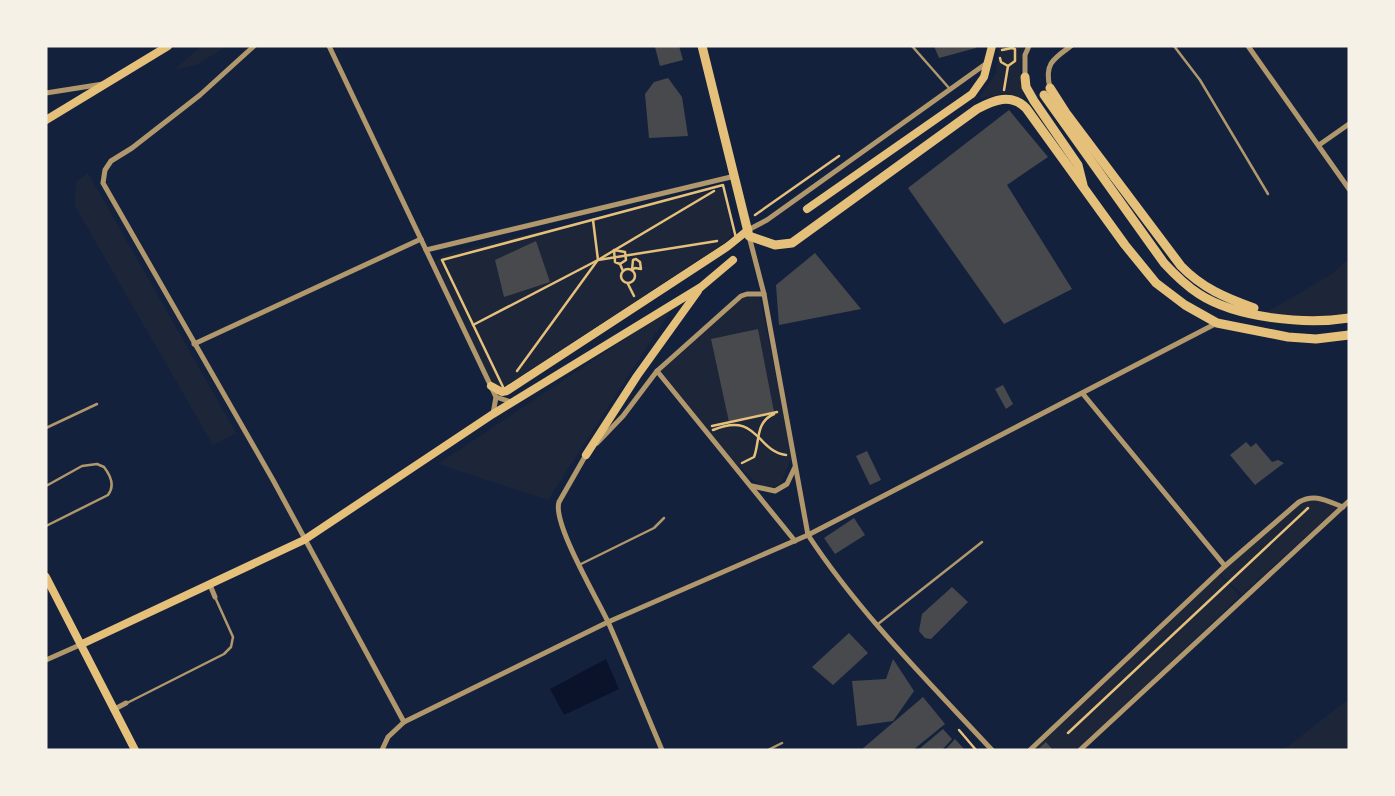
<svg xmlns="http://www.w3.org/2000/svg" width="1395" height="796" font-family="'Fira Sans Condensed',sans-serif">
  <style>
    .green { fill: #1d2539 }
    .water { fill: #0b132b }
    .building { fill: #48494c }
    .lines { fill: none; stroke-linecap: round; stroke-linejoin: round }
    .path { stroke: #e5c07b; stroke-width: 2.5 }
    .service { stroke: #b1986c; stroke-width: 2.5 }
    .minor { stroke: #b1986c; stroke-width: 5 }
    .secondary { stroke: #e5c07b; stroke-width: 8 }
    .trunk { stroke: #e5c07b; stroke-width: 9 }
  </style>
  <rect width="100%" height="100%" fill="#14213d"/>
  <g class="green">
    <polygon points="202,46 227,46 198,64 174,70"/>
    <path d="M 999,46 L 1027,46 C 1016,64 1020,80 1025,99 L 1005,93 L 978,99 L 996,73 Z"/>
    <polygon points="88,173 236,433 213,445 75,206 76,182"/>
    <polygon points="723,188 732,233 724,246 504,390 490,388 436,262 444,254"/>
    <polygon points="1349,259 1349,318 1262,315 1332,274"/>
    <polygon points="744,296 760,298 792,456 782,482 774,488 765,488 756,482 728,456 660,370"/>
    <polygon points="673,307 548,500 438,464"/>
    <polygon points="1316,499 1339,507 1242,594 1219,573 1297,504"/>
    <polygon points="1218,574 1240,596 1078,750 1026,750"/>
    <polygon points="1349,699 1349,750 1283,750"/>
  </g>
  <polygon class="water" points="606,659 619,689 564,715 550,689"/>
  <g class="building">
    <polygon points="679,46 683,60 660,66 655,47"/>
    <polygon points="934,46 975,46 976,48 939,58"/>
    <polygon points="668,78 682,97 688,136 649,138 645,94 654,82"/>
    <polygon points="1009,110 1048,157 1007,185 1072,289 1004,324 908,188"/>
    <polygon points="536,241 550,282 504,297 495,260"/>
    <polygon points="815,253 861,309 779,325 776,285"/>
    <polygon points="758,329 774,412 729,422 711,339"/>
    <polygon points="1003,385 1013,404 1006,409 995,389"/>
    <polygon points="1246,442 1251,447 1256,443 1272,462 1278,460 1284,463 1255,485 1230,455"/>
    <polygon points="867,451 881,480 870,485 856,456"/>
    <polygon points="854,518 865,535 835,554 824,538"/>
    <polygon points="952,587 968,602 931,639 925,638 919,631 922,614"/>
    <polygon points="849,633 868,653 833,685 812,667"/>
    <polygon points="893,659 914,691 893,721 857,726 852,681 886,679"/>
    <polygon points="923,697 945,724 913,750 861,750"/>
    <polygon points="943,729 952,739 942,750 918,750"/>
    <polygon points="955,739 965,750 945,750"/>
    <polygon points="1046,742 1053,750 1037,750"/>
  </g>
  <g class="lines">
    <g class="path">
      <polyline points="1002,50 1012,48 1015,49 1015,61 1008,66"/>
      <polyline points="1000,58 1001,62 1008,66 1004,90"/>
      <polygon points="723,185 736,238 504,389 442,260"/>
      <polyline points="755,215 839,156"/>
      <polyline points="593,220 598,260 714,191"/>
      <polygon points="636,259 640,262 641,269 635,268 632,270 633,260"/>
      <polyline points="620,264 626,260 625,252 614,250 615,262 620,264 623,271"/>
      <circle cx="628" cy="276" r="7"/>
      <polyline points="628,284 634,296"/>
      <polyline points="473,325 598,260 717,241"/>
      <polyline points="517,371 597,261"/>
      <polyline points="712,426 777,412"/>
      <path d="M 713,430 C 758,411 756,451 786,455"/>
      <path d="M 742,463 L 754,457 C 760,442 755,422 774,414"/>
      <polyline points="959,730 976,750"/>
      <polyline points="1068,733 1308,508"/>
    </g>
    <g class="service">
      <polyline points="912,46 949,88"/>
      <polyline points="1174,46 1200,80 1268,194"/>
      <polyline points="46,428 97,404"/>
      <path d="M 46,486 L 82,466 L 97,464 L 104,467 C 111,476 115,486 108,495 L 46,526"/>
      <polyline points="579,565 654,528 664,518"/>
      <polyline points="878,624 982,542"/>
      <polyline points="127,703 224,654 231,647 233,637 215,597"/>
      <polyline points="768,750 782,743"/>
    </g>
    <g class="minor">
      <polyline points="254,46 200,95 132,148 111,161 105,170 103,183 273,480 404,722"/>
      <polyline points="329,46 496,397 493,414"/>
      <polyline points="1248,46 1349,189"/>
      <polyline points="1025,77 1025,55 1029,46"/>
      <path d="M 1050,88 C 1044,64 1053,59 1071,46"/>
      <polyline points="46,93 103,84"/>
      <polyline points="1319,145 1349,124"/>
      <polyline points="748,230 767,220 987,63"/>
      <path d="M 749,236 L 764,294 L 808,535 C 860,614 928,681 992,750"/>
      <polyline points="426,250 735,176"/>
      <polyline points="194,344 421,239"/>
      <polyline points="657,371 795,541"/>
      <polyline points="1083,394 1225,566"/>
      <polyline points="496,397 511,402"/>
      <polyline points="597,443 623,416 657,371 741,296 747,294 764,294"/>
      <path d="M 587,453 L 559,502 C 552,523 598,600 609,624 C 627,665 644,708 662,750"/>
      <polyline points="752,486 775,491 787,484 795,467"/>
      <polyline points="210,585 215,597"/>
      <polyline points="46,660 82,644"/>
      <polyline points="113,710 126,703"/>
      <polyline points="382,750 388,737 404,722 608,622 808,535 1217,323"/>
      <path d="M 1030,750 L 1225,566 L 1299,502 C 1315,493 1327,501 1343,507"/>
      <polyline points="1080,750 1349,501"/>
    </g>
    <g class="secondary">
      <polyline points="46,120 168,46"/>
      <polyline points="807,209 972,94 984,77 992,46"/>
      <polyline points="491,386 502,392 507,391 727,247 748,230"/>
      <polyline points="586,455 637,376 698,291"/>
      <polyline points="46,577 135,750"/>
      <polyline points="82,644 304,540 493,414 701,287 733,260"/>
    </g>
    <g class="trunk">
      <path d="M 702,46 L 749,236 L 775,245 L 792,243 L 977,109 C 994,100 1011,93 1026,108 L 1125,245 L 1156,283 L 1185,305 L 1217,323 L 1288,337 L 1316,339 L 1349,335"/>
      <polyline points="1025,77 1026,87 1034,101 1078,165 1083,185"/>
      <path d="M 1050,88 L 1066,113 L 1181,266 C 1202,288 1226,298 1254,308"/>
      <path d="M 1044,95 L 1164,263 C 1175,275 1185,285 1199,294 C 1236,318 1305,325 1349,318"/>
    </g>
  </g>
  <rect width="1395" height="796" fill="none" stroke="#f6f1e7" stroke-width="95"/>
</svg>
